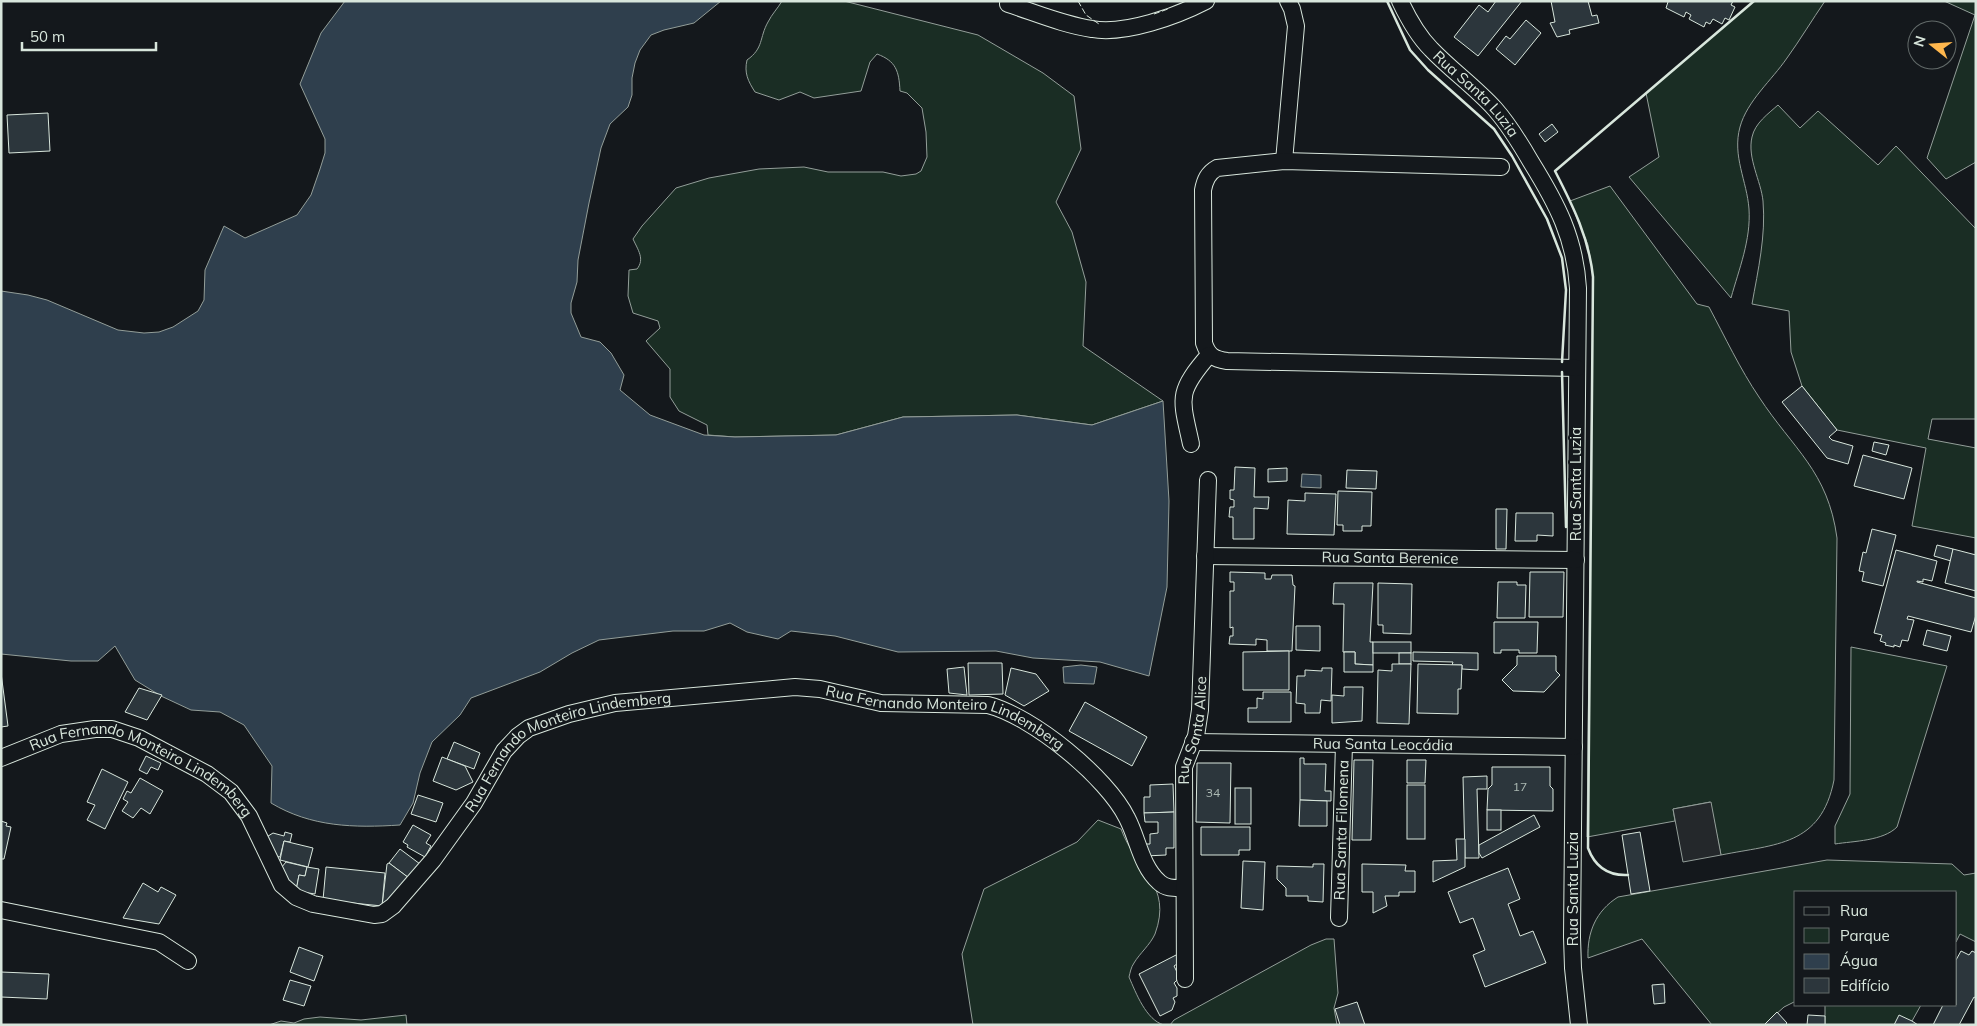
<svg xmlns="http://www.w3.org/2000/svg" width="1977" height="1026" font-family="Mulish,sans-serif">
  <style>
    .green { fill: #1a2d24; stroke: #939e99 }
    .parking { fill: #24282b; stroke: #939e99 }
    .water { fill: #2f3f4d; stroke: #939e99 }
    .building { fill: #2c363c; stroke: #d8e6dc }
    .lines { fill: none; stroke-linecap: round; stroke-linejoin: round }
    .street-casing { stroke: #d8e6dc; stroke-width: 18 }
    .street { stroke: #14181c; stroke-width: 16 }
    .fence { stroke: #d8e6dc; stroke-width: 1; stroke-dasharray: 6 2.5; stroke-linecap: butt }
    .wall { stroke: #d8e6dc; stroke-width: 2.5 }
    .labels { text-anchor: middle; stroke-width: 4; stroke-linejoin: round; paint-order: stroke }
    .number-label { font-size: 12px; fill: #adbab4 }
    .street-label { font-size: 15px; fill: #d8e6dc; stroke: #14181c }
  </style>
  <rect width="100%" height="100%" fill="#14181c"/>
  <g class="green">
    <path d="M 782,1 L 844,1 L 978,35 L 1043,73 L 1074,96 L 1081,149 L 1056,202 L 1072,232 L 1086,282 L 1083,346 L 1163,401 L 1092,425 L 1017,415 L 903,417 L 836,435 L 735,437 L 708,435 L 707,425 L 679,411 L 670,397 L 670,369 L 646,341 L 660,328 L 658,321 L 633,313 L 628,296 L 629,270 L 637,269 C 645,259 638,250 633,239 L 642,226 L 676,188 L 709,178 L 759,169 L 804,167 L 828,172 L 883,172 L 901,176 L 916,174 L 921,171 L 927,157 L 926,132 L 922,108 L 907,93 L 900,91 C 899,71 896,61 877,54 L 870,62 L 861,91 L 814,98 L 800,92 L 779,100 L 755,92 C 748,81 744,73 747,60 C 764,48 759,38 768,22 C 772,14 778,8 782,1 Z"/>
    <path d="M 1754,1 L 1825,1 C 1812,20 1800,40 1787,58 C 1772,80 1747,101 1740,127 C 1732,156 1747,181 1749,209 C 1751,240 1739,269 1731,298 L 1629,177 L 1659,157 L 1646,93 Z"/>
    <polygon points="1944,1 1976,1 1976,162 1946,179 1927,158 1975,15"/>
    <path d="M 1778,105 L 1800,128 L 1818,111 L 1878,165 L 1896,146 L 1976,229 L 1976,419 L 1932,419 L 1928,439 L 1976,448 L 1976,538 L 1912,526 L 1926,448 L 1837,430 L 1802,386 L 1791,352 L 1789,311 L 1752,304 C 1758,270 1766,236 1763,201 C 1761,181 1747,158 1752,137 C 1755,123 1768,114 1778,105 Z"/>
    <path d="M 1610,186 L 1697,304 L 1709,307 C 1725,337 1740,369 1759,397 C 1793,449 1828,471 1837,538 L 1834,780 C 1821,846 1776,844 1721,855 L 1710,802 L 1673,809 L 1675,821 L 1587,837 L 1593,277 L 1588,245 L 1570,201 Z"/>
    <path d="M 1851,647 L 1947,666 L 1897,827 C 1883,841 1854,841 1835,844 L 1835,826 L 1850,794 Z"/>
    <path d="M 1098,820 L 1121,829 C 1136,870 1173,885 1155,934 C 1150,945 1140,953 1134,963 C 1131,967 1130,973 1129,977 C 1136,993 1146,1020 1164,1025 L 973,1025 L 962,954 L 984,889 L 1077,842 Z"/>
    <path d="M 1827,860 L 1952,864 L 1964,875 L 1976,873 L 1976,942 L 1960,934 L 1956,942 L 1956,892 L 1796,892 L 1796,1001 L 1784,1007 L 1764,1025 L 1712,1025 L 1642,939 L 1588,958 C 1587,932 1596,911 1618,897 Z"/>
    <polygon points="1326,939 1334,939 1338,993 1334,1008 1337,1025 1170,1025 1174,1020 1311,945"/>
    <polygon points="1825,1005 1921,1005 1912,1021 1894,1025 1825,1025"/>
    <polygon points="406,1015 407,1025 269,1025 281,1021 294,1023 304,1019 320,1017 361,1020"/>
  </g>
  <polygon class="parking" points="1711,802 1721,855 1683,862 1673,809"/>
  <g class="water">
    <path d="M 345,1 L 721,1 L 694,23 L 664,30 L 651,35 L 640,50 L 635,63 L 632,78 L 632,95 L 628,107 L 610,124 L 601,148 L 589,203 L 578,260 L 577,282 L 571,303 L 571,313 L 581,337 L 600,342 L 611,353 L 624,375 L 620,390 L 650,415 L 704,435 L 735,437 L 836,435 L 903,417 L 1017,415 L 1092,425 L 1163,401 L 1169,501 L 1167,587 L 1149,676 L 1100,662 L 1033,658 L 996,651 L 898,652 L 835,636 L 791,631 L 778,639 L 747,632 L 730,623 L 704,631 L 673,631 L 599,640 L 572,653 L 540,672 L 471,698 L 460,715 L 432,742 L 420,773 L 413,803 L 400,825 C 354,828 311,827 271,803 L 272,766 L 244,725 L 220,712 L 191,710 L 161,696 L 135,680 L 115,646 L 98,661 L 71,661 L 1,654 L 1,291 L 28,295 L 47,300 L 118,330 L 144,333 L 159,332 L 173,327 L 198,311 L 204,300 L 205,270 L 224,226 L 245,238 L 297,215 L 311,195 L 320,169 L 325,153 L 325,139 L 300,84 L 321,33 Z"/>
    <polygon points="1302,474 1321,475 1321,488 1301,487"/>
    <polygon points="1081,665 1097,667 1094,684 1064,683 1063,667"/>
  </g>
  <g class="building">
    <polygon points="1496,1 1522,1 1478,56 1454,37 1479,5 1488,12"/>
    <polygon points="1551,1 1588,1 1592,16 1597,15 1599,23 1569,30 1570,34 1557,37 1550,23 1555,22"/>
    <polygon points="1666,1 1733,1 1731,5 1735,7 1729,20 1725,18 1722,24 1713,19 1710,24 1706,22 1704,27 1689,19 1691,15 1686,12 1684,17 1666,8 1668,2"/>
    <polygon points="1526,20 1541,33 1515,65 1496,49 1506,36 1510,39"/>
    <polygon points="48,113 50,151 9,153 7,115"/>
    <polygon points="1552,124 1558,132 1545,142 1539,134"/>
    <polygon points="1802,386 1837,430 1829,437 1832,440 1853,446 1848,464 1827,458 1782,402"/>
    <polygon points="1874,442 1889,445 1886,455 1872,451"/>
    <polygon points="1863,455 1912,468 1904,499 1854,486"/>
    <polygon points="1235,467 1255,468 1254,497 1269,497 1268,509 1254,508 1254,539 1233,539 1233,517 1229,517 1230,507 1234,507 1234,500 1230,499 1230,490 1234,490"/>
    <polygon points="1287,468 1287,481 1268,482 1268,469"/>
    <polygon points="1347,470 1377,471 1376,489 1346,488"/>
    <polygon points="1338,491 1372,492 1371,526 1362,526 1362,531 1343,531 1343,525 1337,525"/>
    <polygon points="1305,493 1336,494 1334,535 1287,534 1288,500 1305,501"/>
    <polygon points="1496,509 1507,509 1506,549 1496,549"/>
    <polygon points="1516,513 1553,513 1553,536 1537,535 1537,541 1515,541"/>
    <polygon points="1872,529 1896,535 1883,586 1862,581 1864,572 1859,571 1863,552 1866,553"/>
    <polygon points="1937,545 1953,549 1951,561 1934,556"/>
    <polygon points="1953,549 1976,555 1976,591 1945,583"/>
    <polygon points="1896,550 1937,561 1932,581 1923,579 1923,582 1917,581 1917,582 1976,598 1976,615 1971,632 1908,616 1907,619 1914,620 1908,641 1902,640 1900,647 1894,645 1894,647 1885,645 1886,643 1880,641 1882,635 1874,633"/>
    <polygon points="1230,572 1265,573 1265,579 1271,579 1272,575 1292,575 1293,585 1295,586 1292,651 1267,651 1267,640 1256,639 1256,645 1229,644 1230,636 1233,636 1233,627 1230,628 1230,591 1234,591 1234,582 1230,582"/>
    <polygon points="1530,572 1564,572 1563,617 1529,617"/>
    <polygon points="1498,582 1517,582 1517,585 1526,585 1525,618 1497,618"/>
    <polygon points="1334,583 1373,583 1370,642 1373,642 1373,665 1355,664 1355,652 1343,652 1344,604 1333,604"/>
    <polygon points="1378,583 1412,584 1411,634 1383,633 1383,625 1378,625"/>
    <polygon points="1494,622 1538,622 1537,653 1519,653 1519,650 1501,650 1501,653 1494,653"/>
    <polygon points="1296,626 1320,626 1320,651 1296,650"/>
    <polygon points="1927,630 1951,636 1947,651 1923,645"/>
    <rect x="1373" y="642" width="38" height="11"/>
    <polygon points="1289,651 1289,690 1243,690 1243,652"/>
    <polygon points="1344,652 1355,652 1355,664 1373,665 1373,672 1344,672"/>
    <polygon points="1413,652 1478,653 1478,670 1462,669 1462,665 1452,665 1453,662 1413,661"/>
    <rect x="1399" y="653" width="12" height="11"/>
    <polygon points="1517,656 1556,656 1556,671 1560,675 1544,692 1513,691 1502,680 1517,665"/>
    <polygon points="968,663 1002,663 1003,694 969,695"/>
    <polygon points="1392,664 1411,664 1409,724 1377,723 1378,670 1392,671"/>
    <polygon points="1418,664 1462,665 1461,689 1458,689 1458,714 1417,713"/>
    <polygon points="964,667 967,695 949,693 947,669"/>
    <polygon points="1011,668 1036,674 1049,691 1024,706 1005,695"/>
    <polygon points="1322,668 1332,668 1331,701 1321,700 1320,713 1305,713 1305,704 1296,703 1297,676 1305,676 1305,670 1322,671"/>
    <polygon points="1,673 8,726 1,727"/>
    <polygon points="1344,687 1363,687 1362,721 1332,723 1332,695 1344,696"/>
    <polygon points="139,688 162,695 147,720 125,712"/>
    <polygon points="1263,692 1291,692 1291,722 1248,722 1248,708 1257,708 1257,698 1263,699"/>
    <polygon points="1085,702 1147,737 1132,766 1069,731"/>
    <polygon points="454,742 480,753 474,769 447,759"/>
    <polygon points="146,756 161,763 158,770 151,767 147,774 139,770"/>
    <polygon points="442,757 465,766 473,782 456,790 433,781"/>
    <polygon points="1300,758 1304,758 1304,764 1326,764 1325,791 1331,791 1331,801 1300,800"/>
    <polygon points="1354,760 1373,760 1371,840 1352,840"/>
    <polygon points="1407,760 1426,760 1425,783 1407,783"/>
    <polygon points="1197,763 1231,763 1230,823 1196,822"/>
    <polygon points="1492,767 1550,767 1550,786 1553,789 1553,811 1487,810 1488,789 1492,785"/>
    <polygon points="102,769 128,782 105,829 87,820 95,805 87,802"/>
    <polygon points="1487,776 1487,789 1477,789 1479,858 1465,858 1463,777"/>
    <polygon points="140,778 163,791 150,814 141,808 133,818 122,811 128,802 123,799 127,791 131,793"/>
    <polygon points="1173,784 1174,812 1144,813 1144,797 1150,797 1150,785"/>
    <rect x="1407" y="785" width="18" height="54"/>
    <rect x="1235" y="788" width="16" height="36"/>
    <polygon points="418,795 443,803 436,822 411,814"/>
    <polygon points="1300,800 1327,801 1327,826 1299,826"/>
    <rect x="1487" y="810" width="14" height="20"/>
    <polygon points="1174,812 1174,848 1166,848 1166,855 1145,856 1145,844 1150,844 1150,834 1158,833 1158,822 1145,822 1144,813"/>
    <polygon points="1534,815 1540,827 1482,858 1479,853 1479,845"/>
    <polygon points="1,821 7,823 6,826 11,827 4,859 1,859"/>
    <polygon points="413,825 431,835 426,843 431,846 425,857 407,847 408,845 403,842"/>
    <polygon points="1201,827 1250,827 1250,850 1239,850 1239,855 1201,855"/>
    <polygon points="285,832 292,834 290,842 284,841 280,857 274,856 265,838 273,833 284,836"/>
    <polygon points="1640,832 1650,891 1631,894 1622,835"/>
    <polygon points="1456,839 1465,839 1465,867 1433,882 1433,861 1457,860"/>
    <polygon points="284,841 313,848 308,867 280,860"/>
    <polygon points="400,849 420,864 409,878 389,863"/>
    <polygon points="1243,861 1265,862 1263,910 1241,908"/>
    <polygon points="286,862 307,867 305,876 299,875 296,891 281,868"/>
    <polygon points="389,863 409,878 382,906 387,864"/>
    <polygon points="1313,864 1324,864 1323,902 1308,901 1308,896 1286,896 1286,888 1277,879 1277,866 1313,867"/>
    <polygon points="1362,864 1406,865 1405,871 1415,871 1415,892 1399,892 1399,896 1385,896 1387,906 1373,913 1373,892 1362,892"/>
    <polygon points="307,867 319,869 315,894 296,891 299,875 305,876"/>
    <polygon points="326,867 385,873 382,906 323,900"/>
    <polygon points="1508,868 1520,899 1508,904 1520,936 1533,931 1546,963 1485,987 1473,955 1485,950 1473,918 1460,923 1448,892"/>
    <polygon points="143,883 158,892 161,887 176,895 159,924 123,918"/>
    <polygon points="299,947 323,956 314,981 290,972"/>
    <polygon points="1961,951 1969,955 1972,951 1976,953 1976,998 1974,997 1959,1025 1933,1025 1943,1005 1956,1005 1956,960"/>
    <polygon points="1178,954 1177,964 1174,966 1177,972 1177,980 1174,983 1177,988 1177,996 1173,998 1175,1002 1172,1010 1160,1016 1139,974"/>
    <polygon points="1,972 49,974 47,999 1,997"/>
    <polygon points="290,980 311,986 304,1006 283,1000"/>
    <polygon points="1664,984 1665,1003 1654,1004 1652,985"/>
    <polygon points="1357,1002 1365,1025 1340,1025 1335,1009"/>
    <polygon points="1777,1012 1787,1023 1785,1025 1764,1025"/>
    <polygon points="1808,1015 1825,1016 1825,1025 1807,1025"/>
    <polygon points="1899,1015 1912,1021 1918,1025 1894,1025"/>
  </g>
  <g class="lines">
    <defs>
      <g id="street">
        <path id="s1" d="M 1400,1 C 1408,18 1417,35 1431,49 C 1451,70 1475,87 1495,109 C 1509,125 1520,143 1531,162 C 1557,204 1575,238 1578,288 L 1572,937 L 1573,968 L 1579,1025"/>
        <path d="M 1008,4 C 1036,13 1064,25 1092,29 C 1125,35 1177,16 1206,1"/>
        <polyline points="1284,161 1296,26 1292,9 1288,1"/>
        <path d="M 1501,167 L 1284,161 L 1217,168 C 1208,173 1205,180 1203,190 L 1204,343 C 1208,355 1213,359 1227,361 L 1577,368"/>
        <path d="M 1191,444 C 1181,398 1176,393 1209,355"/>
        <path id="s2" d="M 1205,556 L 1576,560"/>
        <path id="s3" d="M 1193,742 L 1574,747"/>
        <path id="s4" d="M 1,758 L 61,734 L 95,729 L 112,729 L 139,738 L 207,774 L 231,792 L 249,816 L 282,885 L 296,897 L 313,904 L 374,915 L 382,914 L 393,906 L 433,860 L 474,803 L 504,751 L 518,736 L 529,728 L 569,714 L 615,703 L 795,687 L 820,689 L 881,703 L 988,705 C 1032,716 1107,777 1127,818 C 1138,839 1141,866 1159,882 C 1166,889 1175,888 1184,888"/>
        <polyline points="1,910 159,942 188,961"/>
        <path id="s5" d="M 1339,918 L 1344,744"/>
        <path id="s6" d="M 1185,979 L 1184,767 L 1196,736 L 1200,710 L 1208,480"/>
      </g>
    </defs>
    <use href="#street" class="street-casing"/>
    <use href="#street" class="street"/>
    <g class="fence">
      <polyline points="1078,1 1086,15 1099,24"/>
      <polyline points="1154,14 1168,9"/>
    </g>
    <g class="wall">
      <polyline points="1387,1 1410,50 1428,70 1494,129 1512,156 1547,219 1562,258 1566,290 1562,362"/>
      <polyline points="1562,372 1566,527"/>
      <path d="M 1628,875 C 1608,876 1595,867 1588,848 L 1593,277 C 1589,238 1573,206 1555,171 L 1754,1"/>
    </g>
  </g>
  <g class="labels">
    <g class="number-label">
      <text x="1520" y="791">17</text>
      <text x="1213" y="797">34</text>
    </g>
    <g class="street-label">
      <text dy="5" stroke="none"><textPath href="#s1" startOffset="121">Rua Santa Luzia</textPath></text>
      <text transform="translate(1576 484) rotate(-90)" y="5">Rua Santa Luzia</text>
      <text dy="5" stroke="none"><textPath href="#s2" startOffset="185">Rua Santa Berenice</textPath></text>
      <text dy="5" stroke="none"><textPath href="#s4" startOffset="1130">Rua Fernando Monteiro Lindemberg</textPath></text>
      <text dy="5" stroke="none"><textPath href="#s6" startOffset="250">Rua Santa Alice</textPath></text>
      <text dy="5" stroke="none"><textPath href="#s3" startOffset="190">Rua Santa Leocádia</textPath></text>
      <text dy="5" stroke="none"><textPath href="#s4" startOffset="725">Rua Fernando Monteiro Lindemberg</textPath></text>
      <text dy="5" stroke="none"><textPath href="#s4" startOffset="156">Rua Fernando Monteiro Lindemberg</textPath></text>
      <text dy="5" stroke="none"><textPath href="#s5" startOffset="88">Rua Santa Filomena</textPath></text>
      <text transform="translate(1573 889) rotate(-90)" y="5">Rua Santa Luzia</text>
    </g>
  </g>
  <rect width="1977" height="1026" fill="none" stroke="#d8e6dc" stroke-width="5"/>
  <rect x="1794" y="891" width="162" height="115" fill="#14181c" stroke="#626a69"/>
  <rect x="1804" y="907" width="25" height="8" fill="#14181c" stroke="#626a69"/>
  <text x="1840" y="916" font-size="15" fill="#d8e6dc">Rua</text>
  <rect x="1804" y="928" width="25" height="15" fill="#1a2d24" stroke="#626a69"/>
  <text x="1840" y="941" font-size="15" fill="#d8e6dc">Parque</text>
  <rect x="1804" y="954" width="25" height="15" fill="#2f3f4d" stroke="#626a69"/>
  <text x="1840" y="966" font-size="15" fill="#d8e6dc">Água</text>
  <rect x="1804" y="978" width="25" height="15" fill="#2c363c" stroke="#626a69"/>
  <text x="1840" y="991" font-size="15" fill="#d8e6dc">Edifício</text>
  <g transform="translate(1932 45) rotate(287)"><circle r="24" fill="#14181c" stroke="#626a69"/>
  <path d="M0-4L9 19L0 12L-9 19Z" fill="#ffb74d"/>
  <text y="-8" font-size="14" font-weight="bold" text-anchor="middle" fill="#d8e6dc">N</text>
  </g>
  <path d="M22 42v8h134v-8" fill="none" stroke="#d8e6dc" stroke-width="2.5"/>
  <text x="30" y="42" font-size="15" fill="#d8e6dc" stroke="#14181c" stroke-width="4" paint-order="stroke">50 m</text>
</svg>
